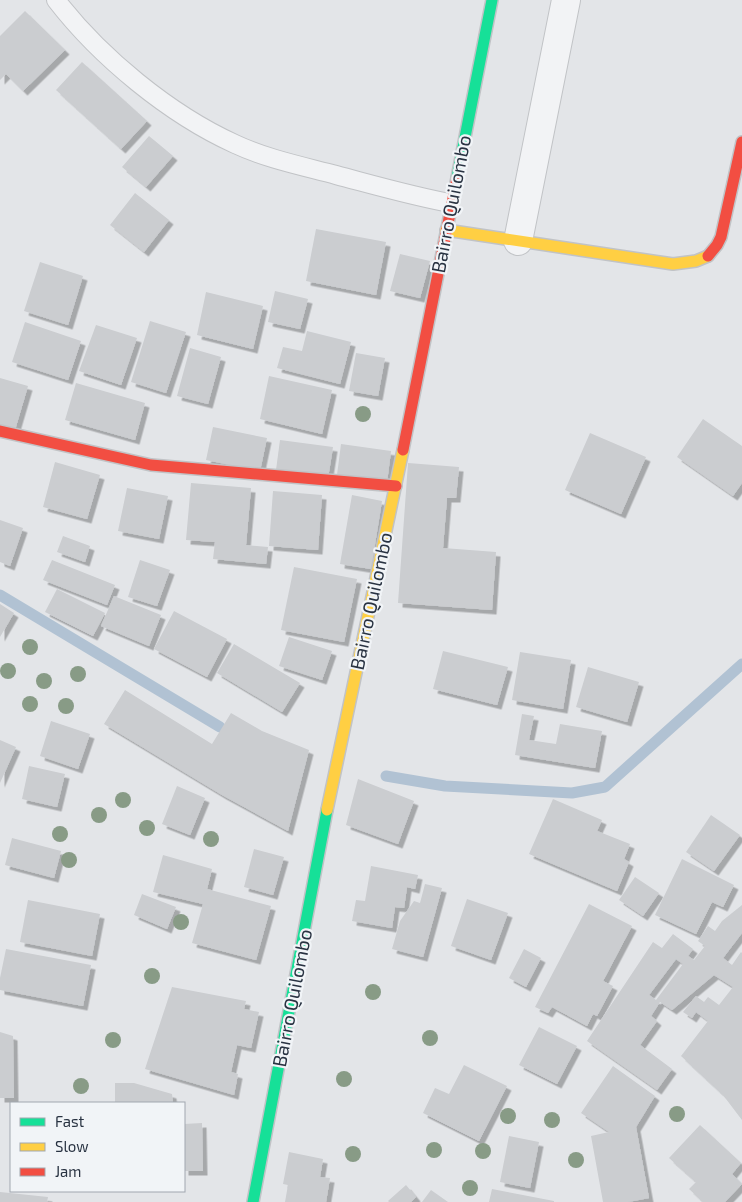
<svg xmlns="http://www.w3.org/2000/svg" width="742" height="1202" font-family="'Exo 2',sans-serif">
  <style>
    .lines { fill: none; stroke-linecap: round; stroke-linejoin: round }
    .stream { stroke: #b1c2d3; stroke-width: 11 }
    .building { fill: #cbcdd0; fill-rule: evenodd; filter: url(#shadow) }
    .lane-casing { stroke: #c1c3c6; stroke-width: 20 }
    .street-casing { stroke: #c1c3c6; stroke-width: 30 }
    .fast-casing { stroke: #c1c3c6; stroke-width: 14 }
    .slow-casing { stroke: #c1c3c6; stroke-width: 14 }
    .jam-casing { stroke: #c1c3c6; stroke-width: 14 }
    .lane { stroke: #f2f3f5; stroke-width: 18 }
    .street { stroke: #f2f3f5; stroke-width: 28 }
    .fast { stroke: #16e098; stroke-width: 11 }
    .slow { stroke: #ffcf43; stroke-width: 11 }
    .jam { stroke: #f24e42; stroke-width: 11 }
    .tree { fill: #889b86 }
    .labels { text-anchor: middle; stroke-width: 4.5; stroke-linejoin: round; paint-order: stroke }
    .street-label { font-size: 19px; fill: #293342; stroke: #f1f4f7 }
  </style>
  <defs>
    <filter id="shadow"><feDropShadow dx="4.5" dy="4.5" stdDeviation="0" flood-color="#0004"/></filter>
  </defs>
  <rect width="100%" height="100%" fill="#e3e5e8"/>
  <g class="lines">
    <g class="stream">
      <polyline points="0,595 220,727"/>
      <polyline points="386,776 445,786 572,793 605,787 742,664"/>
    </g>
  </g>
  <g class="building">
    <polygon points="25,11 65,50 23,91 6,74 0,80 0,36"/>
    <polygon points="82,62 147,121 121,149 56,90"/>
    <polygon points="149,136 173,156 146,187 122,167"/>
    <polygon points="135,193 169,220 144,252 110,225"/>
    <polygon points="316,229 386,242 376,295 306,281"/>
    <polygon points="400,254 430,261 420,298 390,291"/>
    <polygon points="40,262 83,276 68,325 24,311"/>
    <polygon points="275,291 308,299 300,329 268,322"/>
    <polygon points="206,292 263,306 253,349 197,335"/>
    <polygon points="150,321 186,332 166,393 131,382"/>
    <polygon points="25,322 81,341 68,380 12,362"/>
    <polygon points="96,325 137,338 121,385 79,371"/>
    <polygon points="307,331 351,342 340,384 277,368 283,347 302,351"/>
    <polygon points="190,348 221,357 208,404 177,396"/>
    <polygon points="356,353 385,358 378,396 349,391"/>
    <polygon points="269,376 332,390 322,434 260,419"/>
    <polygon points="0,378 28,386 15,430 0,425"/>
    <polygon points="76,383 145,403 135,440 65,420"/>
    <polygon points="703,419 742,446 742,483 733,496 677,457"/>
    <polygon points="213,427 267,438 260,471 206,460"/>
    <polygon points="590,433 646,457 621,514 565,490"/>
    <polygon points="280,440 333,447 328,478 276,470"/>
    <polygon points="341,444 391,451 387,482 337,475"/>
    <polygon points="55,462 100,475 87,519 43,507"/>
    <polygon points="408,463 459,467 456,498 447,498 443,548 496,552 492,610 398,603"/>
    <polygon points="191,483 251,488 246,545 268,547 266,564 213,559 215,542 186,540"/>
    <polygon points="127,488 168,496 159,539 118,531"/>
    <polygon points="273,491 322,495 318,550 269,546"/>
    <polygon points="352,495 382,501 371,569 340,564"/>
    <polygon points="0,520 23,528 10,566 0,562"/>
    <polygon points="63,536 90,546 85,562 57,552"/>
    <polygon points="52,560 115,585 107,605 43,580"/>
    <polygon points="140,560 170,570 157,606 128,597"/>
    <polygon points="294,567 357,579 344,642 281,630"/>
    <polygon points="57,589 105,613 93,636 45,612"/>
    <polygon points="114,596 161,615 149,646 101,626"/>
    <polygon points="0,604 14,613 0,637"/>
    <polygon points="174,611 227,639 207,677 154,649"/>
    <polygon points="289,637 332,651 322,680 279,666"/>
    <polygon points="234,644 300,683 282,712 217,673"/>
    <polygon points="443,651 508,667 497,705 433,689"/>
    <polygon points="520,652 571,660 563,709 512,700"/>
    <polygon points="588,667 639,682 627,722 576,707"/>
    <polygon points="125,690 212,744 231,713 262,731 309,750 288,831 222,795 104,724"/>
    <polygon points="522,714 534,716 529,740 556,744 560,724 602,731 595,768 515,755"/>
    <polygon points="51,721 90,734 78,769 40,756"/>
    <polygon points="0,740 16,747 0,783"/>
    <polygon points="29,766 65,774 57,807 22,799"/>
    <polygon points="358,779 414,801 398,844 346,825"/>
    <polygon points="177,786 205,798 190,835 162,824"/>
    <polygon points="553,799 602,820 597,831 630,844 624,859 629,862 617,891 529,854"/>
    <polygon points="711,815 740,835 714,871 686,852"/>
    <polygon points="12,838 61,851 54,878 5,865"/>
    <polygon points="254,849 284,857 273,895 244,887"/>
    <polygon points="163,855 212,869 207,889 271,906 256,960 192,943 203,904 153,892"/>
    <polygon points="682,859 734,885 723,907 712,902 696,934 655,915"/>
    <polygon points="371,866 418,875 415,889 407,887 404,908 395,907 392,928 352,921 356,900 365,901"/>
    <polygon points="635,877 659,893 643,916 619,900"/>
    <polygon points="425,884 442,888 423,957 392,949 400,921 414,901 420,903"/>
    <polygon points="142,894 176,907 167,929 134,915"/>
    <polygon points="467,899 508,913 491,960 451,946"/>
    <polygon points="28,900 100,914 92,956 20,942"/>
    <polygon points="589,904 632,926 603,981 613,986 597,1016 593,1014 587,1026 552,1007 548,1013 535,1007"/>
    <path d="M 742,905 L 742,933 L 723,958 L 732,965 L 741,952 L 742,953 L 742,1120 L 723,1095 L 681,1056 L 708,1021 L 696,1012 L 692,1018 L 683,1012 L 696,996 L 704,1002 L 708,997 L 719,1005 L 733,987 L 714,975 L 672,1010 L 660,1002 L 651,1016 L 657,1021 L 640,1045 L 672,1069 L 657,1090 L 587,1041 L 653,942 L 662,948 L 673,934 L 693,949 L 688,956 L 694,960 L 705,946 L 698,941 L 708,926 L 715,931 L 722,921 ZM 676,959 L 683,964 L 656,1000 L 649,995 Z"/>
    <polygon points="6,949 91,965 83,1006 0,990 0,978"/>
    <polygon points="524,949 541,958 526,987 509,978"/>
    <polygon points="172,987 246,1001 244,1009 259,1012 251,1048 237,1045 231,1072 238,1074 234,1095 145,1069"/>
    <polygon points="539,1027 577,1046 557,1084 519,1065"/>
    <polygon points="0,1032 13,1036 14,1098 0,1098"/>
    <polygon points="464,1065 507,1086 479,1141 423,1113 435,1088 449,1094"/>
    <polygon points="613,1066 655,1096 636,1127 649,1198 628,1202 603,1202 591,1136 609,1132 581,1113"/>
    <polygon points="115,1083 134,1083 172,1094 173,1103 115,1103"/>
    <polygon points="202,1123 203,1171 184,1171 184,1124"/>
    <polygon points="700,1125 741,1163 732,1174 742,1184 725,1202 703,1202 689,1189 696,1182 669,1158"/>
    <polygon points="509,1136 539,1142 530,1188 500,1182"/>
    <polygon points="289,1152 323,1159 320,1177 330,1178 326,1202 285,1202 288,1185 283,1184"/>
    <polygon points="406,1185 416,1197 411,1202 389,1202 388,1201"/>
    <polygon points="492,1189 554,1201 554,1202 489,1202"/>
    <polygon points="431,1190 448,1202 422,1202"/>
    <polygon points="0,1192 48,1197 47,1202 0,1202"/>
  </g>
  <g class="lines">
    <defs>
      <path id="lane" d="M 56,0 C 100,57 169,114 235,144 C 267,159 302,166 336,175 C 374,185 412,196 450,203"/>
      <polyline id="street" points="518,241 566,0"/>
      <g id="fast">
        <polyline points="457,178 492,0"/>
        <polyline points="253,1202 327,810"/>
      </g>
      <g id="slow">
        <polyline points="446,230 673,264 696,261 708,256"/>
        <polyline points="327,810 403,450"/>
      </g>
      <g id="jam">
        <polyline points="708,256 717,245 721,237 742,142"/>
        <polyline points="0,431 151,465 396,486"/>
        <polyline points="403,450 457,178"/>
      </g>
    </defs>
    <use href="#lane" class="lane-casing"/>
    <use href="#street" class="street-casing"/>
    <use href="#fast" class="fast-casing"/>
    <use href="#slow" class="slow-casing"/>
    <use href="#jam" class="jam-casing"/>
    <use href="#lane" class="lane"/>
    <use href="#street" class="street"/>
    <use href="#fast" class="fast"/>
    <use href="#slow" class="slow"/>
    <use href="#jam" class="jam"/>
  </g>
  <g class="tree">
    <circle cx="363" cy="414" r="8"/>
    <circle cx="30" cy="647" r="8"/>
    <circle cx="8" cy="671" r="8"/>
    <circle cx="78" cy="674" r="8"/>
    <circle cx="44" cy="681" r="8"/>
    <circle cx="30" cy="704" r="8"/>
    <circle cx="66" cy="706" r="8"/>
    <circle cx="123" cy="800" r="8"/>
    <circle cx="99" cy="815" r="8"/>
    <circle cx="147" cy="828" r="8"/>
    <circle cx="60" cy="834" r="8"/>
    <circle cx="211" cy="839" r="8"/>
    <circle cx="69" cy="860" r="8"/>
    <circle cx="181" cy="922" r="8"/>
    <circle cx="152" cy="976" r="8"/>
    <circle cx="373" cy="992" r="8"/>
    <circle cx="430" cy="1038" r="8"/>
    <circle cx="113" cy="1040" r="8"/>
    <circle cx="344" cy="1079" r="8"/>
    <circle cx="81" cy="1086" r="8"/>
    <circle cx="677" cy="1114" r="8"/>
    <circle cx="508" cy="1116" r="8"/>
    <circle cx="552" cy="1120" r="8"/>
    <circle cx="434" cy="1150" r="8"/>
    <circle cx="483" cy="1151" r="8"/>
    <circle cx="353" cy="1154" r="8"/>
    <circle cx="576" cy="1160" r="8"/>
    <circle cx="470" cy="1188" r="8"/>
  </g>
  <g class="labels">
    <g class="street-label">
      <text transform="translate(451 204) rotate(-79)" y="7">Bairro Quilombo</text>
      <text transform="translate(371 601) rotate(-78)" y="7">Bairro Quilombo</text>
      <text transform="translate(292 998) rotate(-79)" y="7">Bairro Quilombo</text>
    </g>
  </g>
  <rect x="10" y="1102" width="175" height="90" fill="#f1f4f7" stroke="#a1a7af"/>
  <rect x="20" y="1118" width="25" height="8" fill="#16e098" stroke="#a1a7af"/>
  <text x="55" y="1127" font-size="15" fill="#293342">Fast</text>
  <rect x="20" y="1143" width="25" height="8" fill="#ffcf43" stroke="#a1a7af"/>
  <text x="55" y="1152" font-size="15" fill="#293342">Slow</text>
  <rect x="20" y="1168" width="25" height="8" fill="#f24e42" stroke="#a1a7af"/>
  <text x="55" y="1177" font-size="15" fill="#293342">Jam</text>
</svg>
